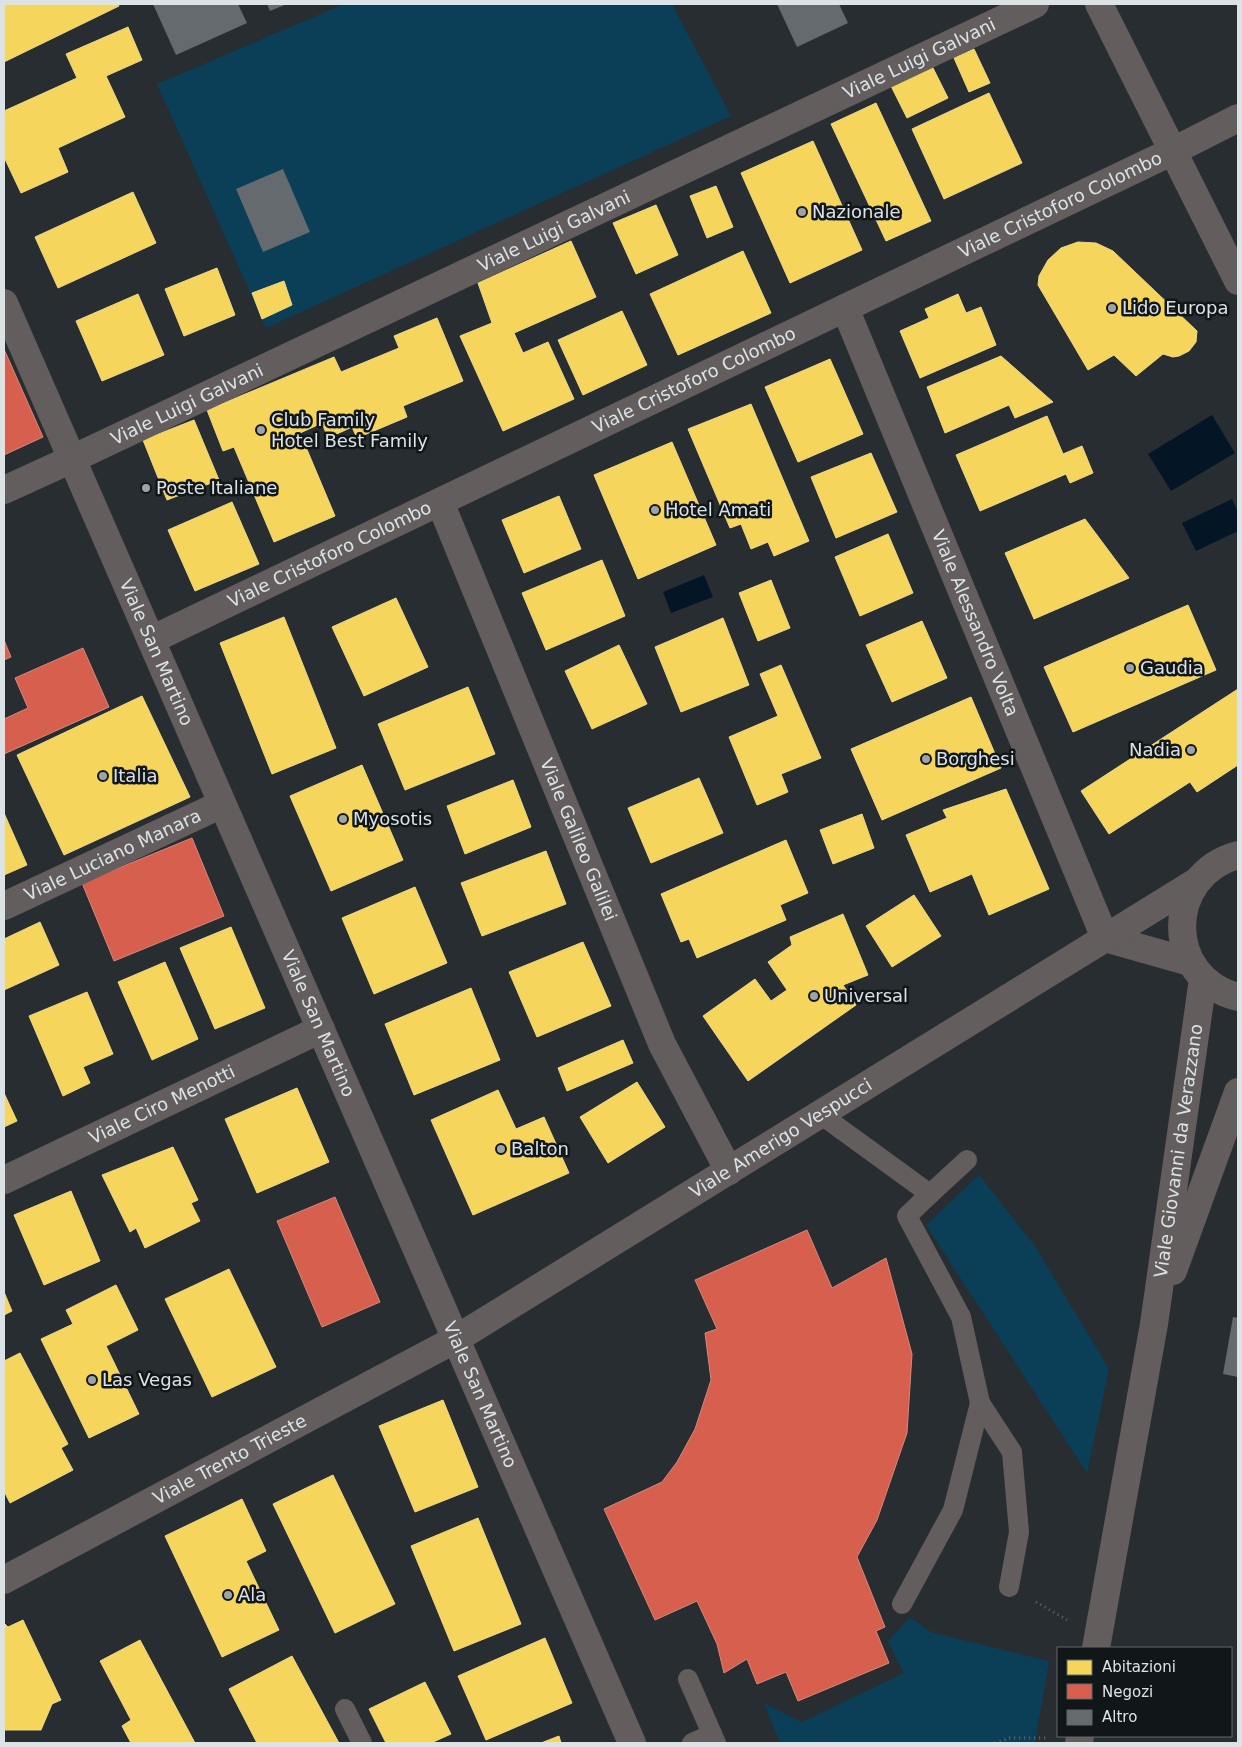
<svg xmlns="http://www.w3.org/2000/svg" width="1242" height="1747" font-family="'DejaVu Sans',sans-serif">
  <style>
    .green { fill: #0b3e57 }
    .water { fill: #041625 }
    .homes { fill: #f6d55c; stroke: #eed986 }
    .shops { fill: #d6604d; stroke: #d8877b }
    .building { fill: #646a6d }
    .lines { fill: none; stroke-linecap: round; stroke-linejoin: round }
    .path { stroke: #6b686a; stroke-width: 3; stroke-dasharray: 1 4; stroke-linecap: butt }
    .service { stroke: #645d5d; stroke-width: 20 }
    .minor { stroke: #645d5d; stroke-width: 28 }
    .tertiary { stroke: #645d5d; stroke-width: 28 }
    .poi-dot { fill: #9da3a7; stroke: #111619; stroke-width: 2 }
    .labels { text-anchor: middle; stroke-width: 5; stroke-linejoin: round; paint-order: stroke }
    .street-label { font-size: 18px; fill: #dce3e7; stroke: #111619 }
    .poi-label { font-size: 18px; fill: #dce3e7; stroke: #111619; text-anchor: start }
  </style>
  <rect width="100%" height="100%" fill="#282d31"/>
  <g class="green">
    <polygon points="344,4 672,4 731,116 266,328 157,84"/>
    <polygon points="979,1175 1035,1246 1109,1369 1087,1473 926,1225"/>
    <polygon points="910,1617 931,1632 1049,1661 1035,1743 780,1743 764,1703 802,1722 904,1673 888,1641"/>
  </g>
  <g class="water">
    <polygon points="1212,415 1235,453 1171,491 1148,454"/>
    <polygon points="1232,499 1238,512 1238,531 1196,551 1182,523"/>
    <polygon points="704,575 713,597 671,613 663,592"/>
  </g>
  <g class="homes">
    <polygon points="4,4 118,4 119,6 4,62"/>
    <polygon points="128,27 142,60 106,76 125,117 58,148 68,172 21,193 4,157 4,111 77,78 66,54"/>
    <polygon points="974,49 990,83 969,92 954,58"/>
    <polygon points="932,66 948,98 907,118 891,86"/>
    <polygon points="989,93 1022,163 944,199 912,129"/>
    <polygon points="876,103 931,221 886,241 831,124"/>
    <polygon points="813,141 862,250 790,283 741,173"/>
    <polygon points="716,186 733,227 707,238 690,196"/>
    <polygon points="133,192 156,243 58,288 35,237"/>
    <polygon points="656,205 678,255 636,274 613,223"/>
    <polygon points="571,241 596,297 514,333 523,353 548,342 574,399 503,431 460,336 492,323 478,283"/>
    <polygon points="1078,242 1096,243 1113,251 1197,331 1196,342 1189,351 1179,356 1173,357 1163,354 1136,376 1114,355 1088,370 1038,285 1039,276 1048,260 1061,248"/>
    <polygon points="743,251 771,313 678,355 650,294"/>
    <polygon points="217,268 235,315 184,336 165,289"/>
    <polygon points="284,281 292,305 262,319 252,293"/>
    <polygon points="138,294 164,355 102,381 76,321"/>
    <polygon points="958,294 966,313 981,307 996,345 920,378 900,331 929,318 925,309"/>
    <polygon points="622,311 647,365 583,395 558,340"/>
    <polygon points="437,318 463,381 403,406 407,417 357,438 352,427 328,438 322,423 300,433 335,516 274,542 234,447 223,451 207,410 334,357 341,372 399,348 394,336"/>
    <polygon points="1001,356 1053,402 1015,418 1009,405 945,433 927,387"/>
    <polygon points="830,359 863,434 798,462 765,387"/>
    <polygon points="751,404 809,541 774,556 768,542 751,549 741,524 730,528 688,429"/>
    <polygon points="1047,416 1063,454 1082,446 1093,473 1070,483 1066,474 980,511 956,455"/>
    <polygon points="194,420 219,480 167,500 143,440"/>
    <polygon points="672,442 716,545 638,579 594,475"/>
    <polygon points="871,453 897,512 836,538 811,477"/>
    <polygon points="559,496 581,549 524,573 502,520"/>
    <polygon points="232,502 259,564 195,591 168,530"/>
    <polygon points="1085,519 1129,578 1034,619 1005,553"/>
    <polygon points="888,534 913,593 860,616 835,557"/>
    <polygon points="602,560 625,616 546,650 522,593"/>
    <polygon points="771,580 790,628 758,641 739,593"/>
    <polygon points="396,598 428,667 364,696 332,627"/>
    <polygon points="1188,605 1216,670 1073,732 1044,667"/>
    <polygon points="284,617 336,748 272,774 220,643"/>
    <polygon points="723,618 749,685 681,712 655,647"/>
    <polygon points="922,621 947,678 892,702 866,645"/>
    <polygon points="619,645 647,704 592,729 565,671"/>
    <polygon points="781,665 821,758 781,774 788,792 757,805 729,737 778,716 760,674"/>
    <polygon points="468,687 495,754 405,790 378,724"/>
    <polygon points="1238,689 1238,765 1197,792 1190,782 1109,834 1081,791"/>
    <polygon points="142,696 190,797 64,855 17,755"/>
    <polygon points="971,697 1001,768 882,820 851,749"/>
    <polygon points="362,765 403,860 331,891 290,796"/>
    <polygon points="699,778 723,833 651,863 628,808"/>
    <polygon points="513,780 531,827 465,854 447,806"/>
    <polygon points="1006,789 1049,889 989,915 972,874 930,892 906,835 947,818 943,810"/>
    <polygon points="4,813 27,865 4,875"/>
    <polygon points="862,814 874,848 833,864 820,830"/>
    <polygon points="786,840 808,893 780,905 786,920 697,958 689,939 681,942 661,894"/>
    <polygon points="546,851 566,904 482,936 461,883"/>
    <polygon points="415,887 447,963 374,994 342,918"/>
    <polygon points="914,895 941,936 892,967 866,926"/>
    <polygon points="843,914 868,975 843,985 856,1005 748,1081 703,1016 755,979 771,1001 787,990 768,962 792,945 790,937"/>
    <polygon points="40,922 59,965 4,990 4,939"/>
    <polygon points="231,927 265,1008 215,1029 180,948"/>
    <polygon points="583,942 611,1006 537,1037 509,972"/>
    <polygon points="165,962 198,1039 152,1060 118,982"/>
    <polygon points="471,988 500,1060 414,1095 385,1024"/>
    <polygon points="87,992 113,1054 83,1067 90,1083 63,1096 29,1016"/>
    <polygon points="623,1040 633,1063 567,1091 558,1068"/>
    <polygon points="637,1082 665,1127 608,1163 580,1117"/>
    <polygon points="297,1088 329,1162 257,1193 225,1119"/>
    <polygon points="498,1090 516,1129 544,1117 569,1173 473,1215 431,1120"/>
    <polygon points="4,1093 17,1121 4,1127"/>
    <polygon points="173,1147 198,1200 191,1203 200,1221 145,1248 136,1228 130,1232 102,1175"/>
    <polygon points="71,1191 100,1261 44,1285 14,1215"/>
    <polygon points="229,1269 276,1367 212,1397 165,1299"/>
    <polygon points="116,1285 138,1330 106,1346 139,1414 89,1438 41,1339 73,1324 66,1310"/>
    <polygon points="4,1292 12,1311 4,1315"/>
    <polygon points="20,1353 68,1444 61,1448 73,1470 10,1503 4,1491 4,1361"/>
    <polygon points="443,1400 478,1487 415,1512 379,1426"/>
    <polygon points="333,1475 395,1604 335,1633 273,1504"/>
    <polygon points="242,1499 266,1551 246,1561 279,1630 222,1657 165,1536"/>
    <polygon points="478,1518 521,1624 454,1651 411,1546"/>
    <polygon points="23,1620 61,1700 52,1704 41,1730 4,1730 4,1623 8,1627"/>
    <polygon points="545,1638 572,1703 486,1740 458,1676"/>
    <polygon points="140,1640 195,1743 131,1743 122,1726 131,1720 100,1661"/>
    <polygon points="292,1656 339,1743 257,1743 229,1689"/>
    <polygon points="425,1682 451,1734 431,1743 386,1743 369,1709"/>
    <polygon points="559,1736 561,1743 541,1743"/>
  </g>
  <g class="shops">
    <polygon points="4,349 43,437 4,455"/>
    <polygon points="4,640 11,657 4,660"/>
    <polygon points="83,648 109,707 4,754 4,719 28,708 15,678"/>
    <polygon points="192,838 224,916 114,961 82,883"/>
    <polygon points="335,1197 380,1302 322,1327 277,1221"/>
    <polygon points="807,1230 832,1288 886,1258 912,1354 907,1433 877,1520 857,1557 885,1627 876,1631 889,1663 798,1701 786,1672 757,1684 747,1659 724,1673 717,1644 697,1601 655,1620 604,1509 662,1482 677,1462 695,1429 711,1380 705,1333 717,1329 695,1280"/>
  </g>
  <g class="building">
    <polygon points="153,4 238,4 247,23 176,55"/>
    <polygon points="267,4 287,4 270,11"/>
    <polygon points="777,4 839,4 848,23 797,47"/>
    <polygon points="283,169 310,232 263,252 236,189"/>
    <polygon points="1233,1317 1238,1318 1238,1377 1223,1374"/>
  </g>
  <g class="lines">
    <g class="path">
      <polyline points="1036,1602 1067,1620"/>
      <polyline points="995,1743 1010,1738 1047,1738"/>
    </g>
    <g class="service">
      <polyline points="820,1114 930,1194 907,1216 961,1317 980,1403 953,1510 902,1604"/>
      <polyline points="930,1194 967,1160"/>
      <polyline points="980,1403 1012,1452 1019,1532 1009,1587"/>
      <polyline points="688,1679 716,1743"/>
      <polyline points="345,1709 362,1743"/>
      <polyline points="692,1743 712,1734"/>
    </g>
    <g class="minor">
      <path id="s1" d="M 4,303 L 632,1743"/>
      <path id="s2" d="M 845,308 L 1105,938"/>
      <path id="s3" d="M 4,490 L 72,459 L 1035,4"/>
      <path id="s4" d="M 440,502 L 662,1044 L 729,1171"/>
      <path id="s5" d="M 151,640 L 1173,151 L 1238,118"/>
      <path id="s6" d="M 4,906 L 222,804"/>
      <polyline points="1105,938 1190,962"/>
      <path id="s7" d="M 4,1180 L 321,1029"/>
      <path id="s8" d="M 4,1580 L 456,1339 L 1196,882"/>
    </g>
    <g class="tertiary">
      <polyline points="1099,4 1238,281"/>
      <path d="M 1238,855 C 1164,875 1163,978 1238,997"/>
      <polyline points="1173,1271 1238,1092"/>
      <path id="s9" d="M 1096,1648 L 1154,1324 L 1203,979"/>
      <polyline points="1079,1743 1080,1736"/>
    </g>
  </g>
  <g class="poi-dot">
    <circle cx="802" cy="212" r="5"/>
    <circle cx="1112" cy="308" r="5"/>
    <circle cx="261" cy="430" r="5"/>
    <circle cx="146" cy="488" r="5"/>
    <circle cx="655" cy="510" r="5"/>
    <circle cx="1130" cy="668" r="5"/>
    <circle cx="1191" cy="750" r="5"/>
    <circle cx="926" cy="759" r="5"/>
    <circle cx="103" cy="776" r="5"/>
    <circle cx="343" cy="819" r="5"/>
    <circle cx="814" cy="996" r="5"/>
    <circle cx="501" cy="1149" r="5"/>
    <circle cx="92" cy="1380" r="5"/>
    <circle cx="228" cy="1595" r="5"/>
  </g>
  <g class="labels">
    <g class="street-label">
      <text dy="6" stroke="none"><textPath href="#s3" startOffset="1012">Viale Luigi Galvani</textPath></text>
      <text dy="6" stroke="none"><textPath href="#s5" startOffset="1008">Viale Cristoforo Colombo</textPath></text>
      <text dy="6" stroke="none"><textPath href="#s3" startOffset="608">Viale Luigi Galvani</textPath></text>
      <text dy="6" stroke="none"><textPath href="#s5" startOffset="602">Viale Cristoforo Colombo</textPath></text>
      <text dy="6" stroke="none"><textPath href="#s3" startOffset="202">Viale Luigi Galvani</textPath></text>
      <text dy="6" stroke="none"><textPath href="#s5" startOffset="198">Viale Cristoforo Colombo</textPath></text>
      <text dy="6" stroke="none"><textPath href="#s2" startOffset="341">Viale Alessandro Volta</textPath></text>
      <text dy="6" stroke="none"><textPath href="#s1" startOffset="381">Viale San Martino</textPath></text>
      <text dy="6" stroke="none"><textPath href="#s4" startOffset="365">Viale Galileo Galilei</textPath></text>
      <text dy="6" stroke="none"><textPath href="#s6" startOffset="120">Viale Luciano Manara</textPath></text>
      <text dy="6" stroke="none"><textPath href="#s1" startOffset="786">Viale San Martino</textPath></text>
      <text dy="6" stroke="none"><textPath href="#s7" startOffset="175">Viale Ciro Menotti</textPath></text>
      <text dy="6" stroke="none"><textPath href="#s8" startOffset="894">Viale Amerigo Vespucci</textPath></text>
      <text dy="6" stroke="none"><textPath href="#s9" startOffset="504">Viale Giovanni da Verazzano</textPath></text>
      <text dy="6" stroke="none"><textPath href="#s1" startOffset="1191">Viale San Martino</textPath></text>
      <text dy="6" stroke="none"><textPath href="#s8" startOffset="256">Viale Trento Trieste</textPath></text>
    </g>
    <g class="poi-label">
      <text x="812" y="218">Nazionale</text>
      <text x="1122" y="314">Lido Europa</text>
      <text x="271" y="426">Club Family<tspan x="271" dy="21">Hotel Best Family</tspan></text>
      <text x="156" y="494">Poste Italiane</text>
      <text x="665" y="516">Hotel Amati</text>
      <text x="1140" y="674">Gaudia</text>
      <text x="1181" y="756" text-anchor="end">Nadia</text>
      <text x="936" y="765">Borghesi</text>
      <text x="113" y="782">Italia</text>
      <text x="353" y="825">Myosotis</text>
      <text x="824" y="1002">Universal</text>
      <text x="511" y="1155">Balton</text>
      <text x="102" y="1386">Las Vegas</text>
      <text x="238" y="1601">Ala</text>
    </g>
  </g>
  <rect width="1242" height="1747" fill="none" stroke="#dce3e7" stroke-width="10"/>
  <rect x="1057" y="1647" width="175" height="90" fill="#111619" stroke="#62686b"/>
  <rect x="1067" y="1660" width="25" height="15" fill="#f6d55c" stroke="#62686b"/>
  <text x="1102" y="1672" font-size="15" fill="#dce3e7">Abitazioni</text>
  <rect x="1067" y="1684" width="25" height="15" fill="#d6604d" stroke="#62686b"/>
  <text x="1102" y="1697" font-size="15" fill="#dce3e7">Negozi</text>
  <rect x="1067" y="1710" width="25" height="15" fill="#646a6d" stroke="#62686b"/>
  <text x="1102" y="1722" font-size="15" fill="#dce3e7">Altro</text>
</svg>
